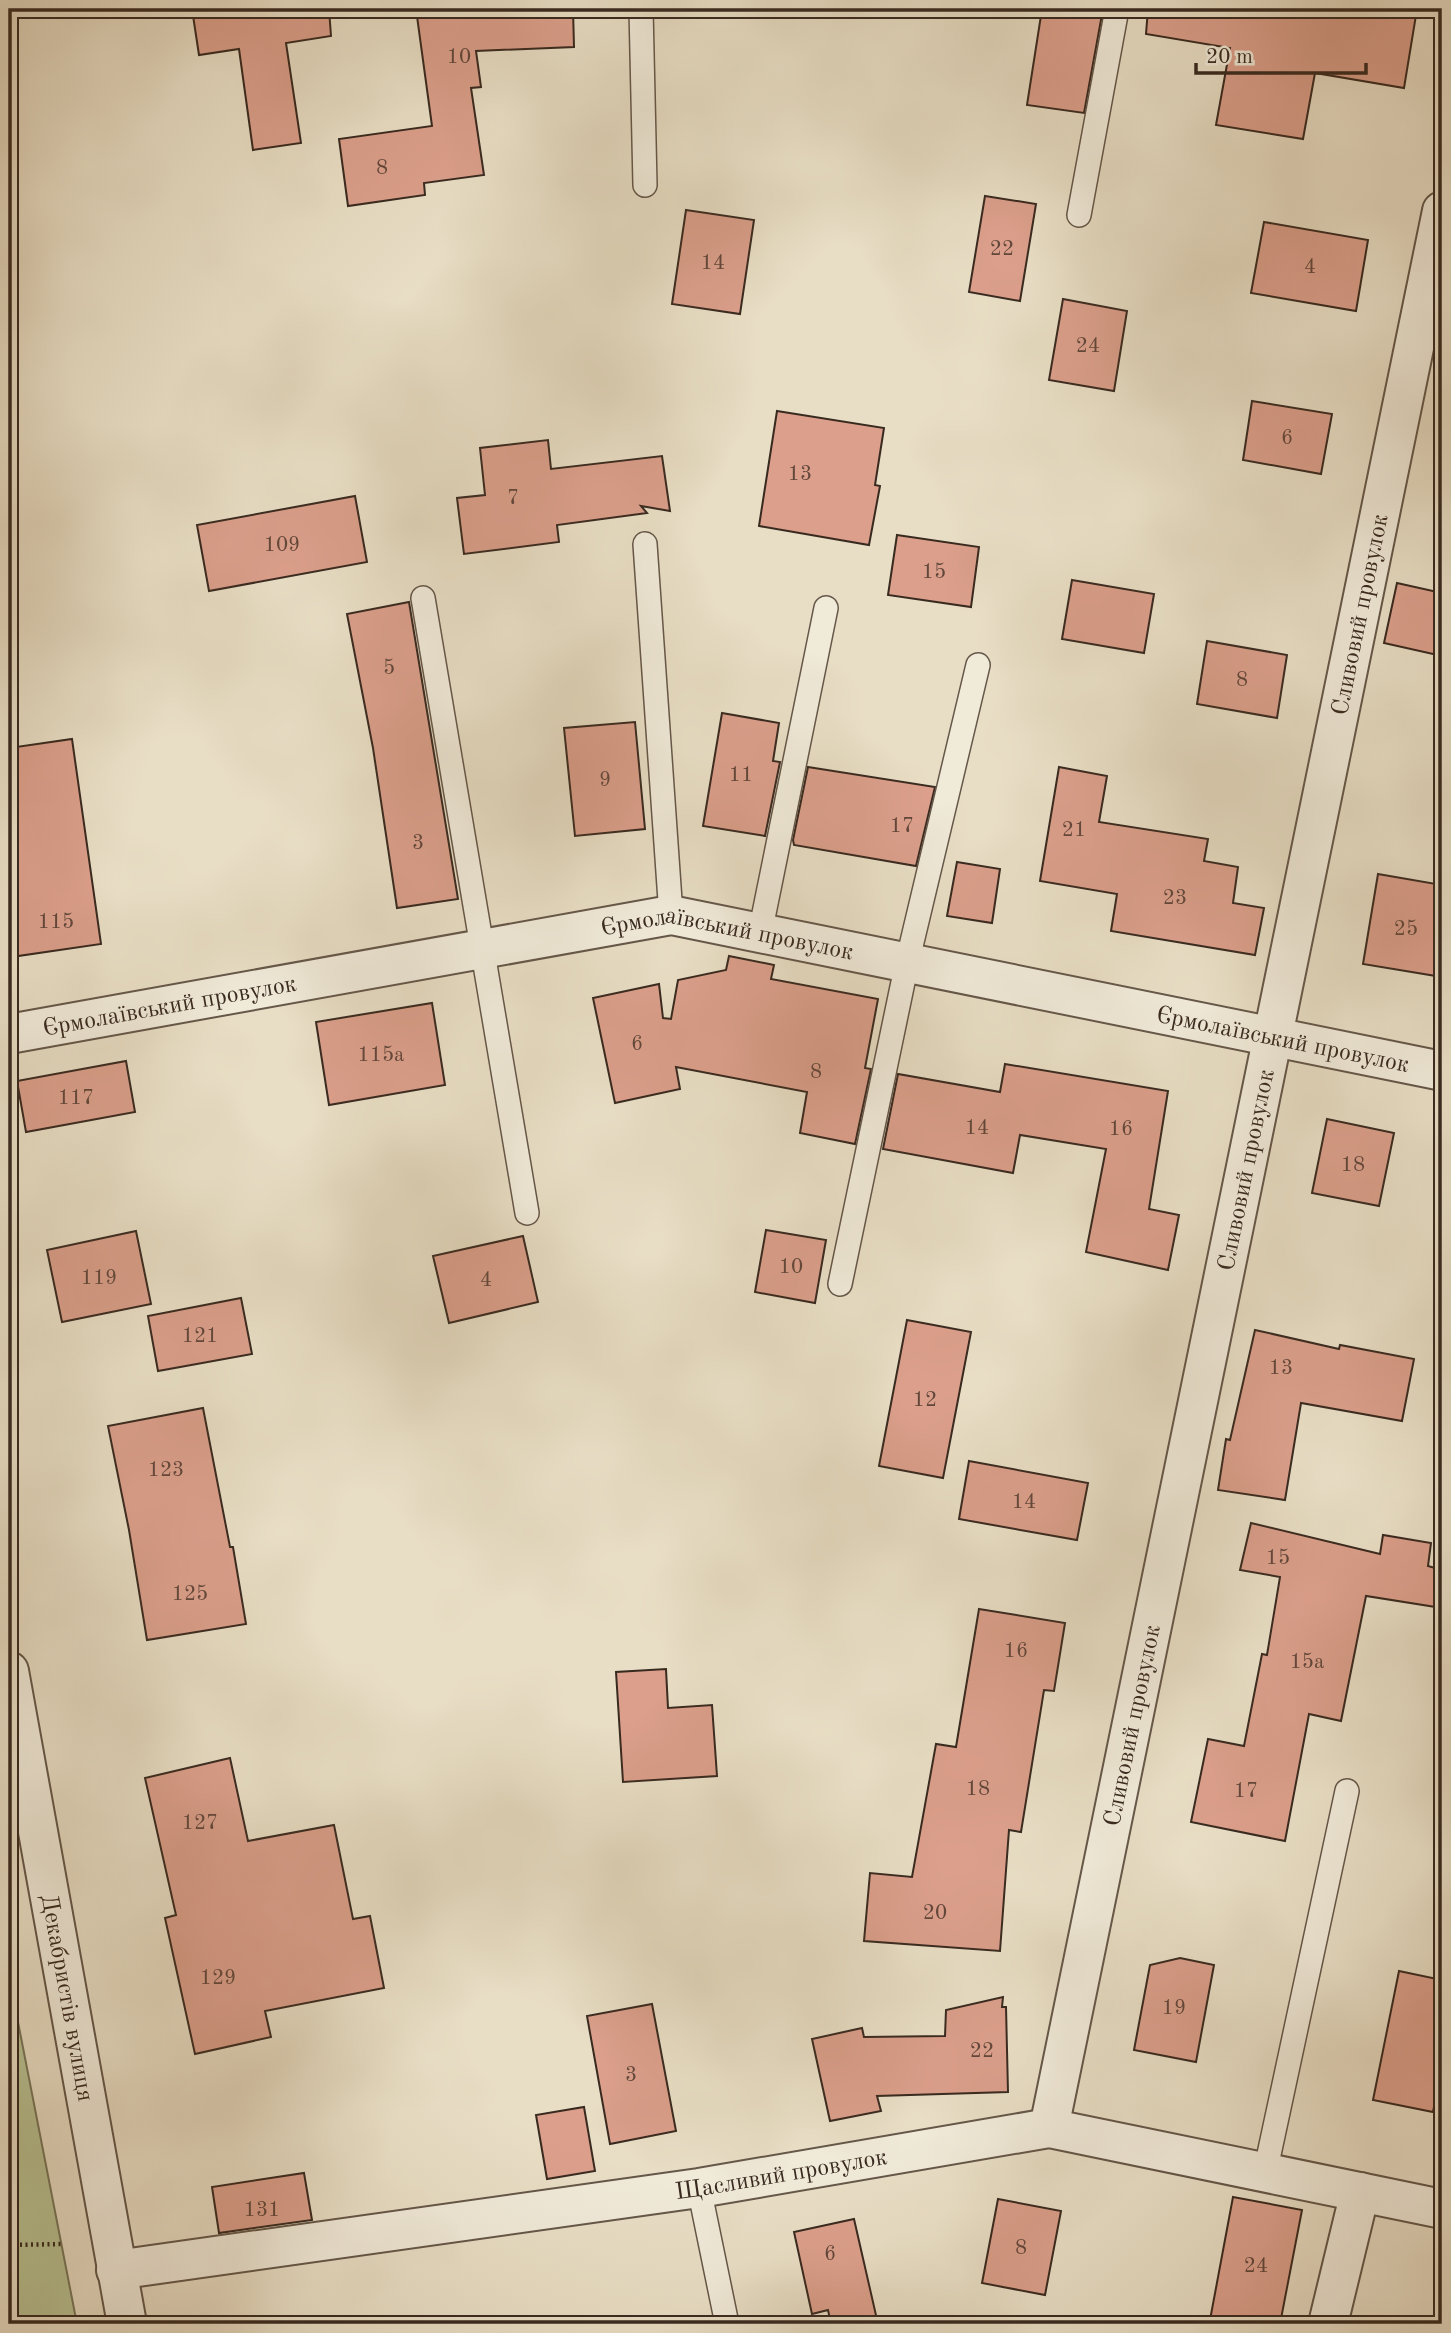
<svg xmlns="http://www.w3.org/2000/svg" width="1451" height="2333" font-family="'Old Standard TT',serif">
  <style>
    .green { fill: #b8c193; stroke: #78765a; stroke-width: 2 }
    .building { fill: #db9f8b; stroke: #392a20; stroke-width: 2 }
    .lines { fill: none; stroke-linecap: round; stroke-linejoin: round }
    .service-casing { stroke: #655749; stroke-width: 26 }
    .minor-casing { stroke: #655749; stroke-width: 42 }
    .path { stroke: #392a20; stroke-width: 4.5; stroke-dasharray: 2 3.5; stroke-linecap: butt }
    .service { stroke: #f0ead9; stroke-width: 23 }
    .minor { stroke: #f0ead9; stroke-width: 38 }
    .labels { text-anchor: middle; stroke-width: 7; stroke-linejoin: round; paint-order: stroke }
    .number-label { font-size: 21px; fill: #62473b }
    .street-label { font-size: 24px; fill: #392a20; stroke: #f0ead9 }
  </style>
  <rect width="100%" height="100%" fill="#e8dec5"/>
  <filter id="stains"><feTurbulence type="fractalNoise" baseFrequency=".00286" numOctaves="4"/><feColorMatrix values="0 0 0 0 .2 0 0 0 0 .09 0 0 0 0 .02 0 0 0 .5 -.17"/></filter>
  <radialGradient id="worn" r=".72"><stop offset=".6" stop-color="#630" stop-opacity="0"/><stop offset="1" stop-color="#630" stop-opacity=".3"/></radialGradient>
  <polygon class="green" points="9,1976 77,2324 9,2324"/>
  <g class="building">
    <polygon points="192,9 329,9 331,36 286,43 301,143 253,150 239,49 199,55"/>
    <polygon points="416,9 573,9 574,47 476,51 481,87 471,88 484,175 424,183 425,195 348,206 339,139 432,126"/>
    <polygon points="1042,9 1103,9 1084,113 1027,105"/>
    <polygon points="1148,9 1417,9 1404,88 1315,73 1303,139 1216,125 1230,48 1146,34"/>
    <polygon points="985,196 1036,204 1020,301 969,292"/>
    <polygon points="686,210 754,220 740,314 672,304"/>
    <polygon points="1264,222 1368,240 1356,311 1251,293"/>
    <polygon points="1063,299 1127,311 1114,391 1049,380"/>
    <polygon points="1252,401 1332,414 1321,474 1243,460"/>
    <polygon points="777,411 884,428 875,485 880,486 869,545 759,526"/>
    <polygon points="548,440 551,469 662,456 670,511 641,506 647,513 557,525 559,542 464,554 457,498 485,495 480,448"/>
    <polygon points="355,496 367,562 209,591 197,525"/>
    <polygon points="897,535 979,547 971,607 888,595"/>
    <polygon points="1072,580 1154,594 1144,653 1062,639"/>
    <polygon points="1397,583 1442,593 1442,656 1384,643"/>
    <polygon points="409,602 458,899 397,908 373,748 347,614"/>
    <polygon points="1207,641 1287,655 1277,718 1197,704"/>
    <polygon points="722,713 779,723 773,761 780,762 765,836 703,826"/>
    <polygon points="635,722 645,829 575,836 564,728"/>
    <polygon points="72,739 101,944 18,956 9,888 9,748"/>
    <polygon points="808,767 935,787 916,866 794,845 793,840"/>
    <polygon points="1059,767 1107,776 1099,822 1208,839 1204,861 1238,867 1233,903 1264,908 1255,955 1111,931 1117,894 1040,881"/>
    <polygon points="957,862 1000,869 992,923 947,916"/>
    <polygon points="1378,874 1442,885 1442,977 1363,964"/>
    <polygon points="729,956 774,965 771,979 878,999 865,1068 871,1069 855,1144 800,1133 807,1092 676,1067 680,1089 615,1103 593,998 659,984 663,1018 671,1019 678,980 726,970"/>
    <polygon points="432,1003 445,1085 329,1105 316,1022"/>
    <polygon points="126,1061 135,1112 26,1132 17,1081"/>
    <polygon points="1005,1064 1168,1091 1149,1209 1179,1215 1168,1270 1086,1252 1106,1149 1020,1135 1013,1173 883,1149 898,1074 1000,1092"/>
    <polygon points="1327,1119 1394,1133 1379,1206 1312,1193"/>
    <polygon points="766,1230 826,1240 815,1303 755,1292"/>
    <polygon points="136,1231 151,1304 62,1322 47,1250"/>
    <polygon points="523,1236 538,1302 449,1323 433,1256"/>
    <polygon points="241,1298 252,1354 158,1371 148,1316"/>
    <polygon points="907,1320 971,1332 943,1478 879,1466"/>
    <polygon points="1255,1330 1339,1349 1340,1345 1414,1359 1402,1421 1301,1403 1285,1500 1218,1490 1226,1439 1230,1440"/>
    <polygon points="203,1408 230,1547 233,1547 246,1624 147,1640 129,1530 108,1426"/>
    <polygon points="969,1461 1088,1483 1077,1540 959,1519"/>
    <polygon points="1251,1523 1380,1554 1383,1535 1431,1543 1428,1566 1442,1570 1442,1608 1366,1596 1341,1721 1309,1714 1285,1841 1191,1822 1208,1739 1244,1746 1262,1654 1267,1655 1280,1577 1240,1570"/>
    <polygon points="979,1609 1065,1623 1054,1691 1044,1690 1021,1832 1009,1830 1000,1951 864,1941 870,1873 912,1877 936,1744 956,1747"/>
    <polygon points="666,1669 668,1708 712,1705 717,1776 623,1782 616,1672"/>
    <polygon points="230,1758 248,1841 334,1825 353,1919 370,1916 384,1988 265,2011 271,2037 195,2054 165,1918 176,1915 145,1778"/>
    <polygon points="1180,1958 1214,1965 1196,2062 1134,2050 1150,1965"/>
    <polygon points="1399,1971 1442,1980 1442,2066 1433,2112 1373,2100"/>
    <polygon points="1003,1997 1002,2007 1006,2007 1008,2092 877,2096 881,2111 830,2121 812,2039 862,2028 864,2037 945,2036 946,2010"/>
    <polygon points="652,2004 676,2131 610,2144 587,2016"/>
    <polygon points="584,2107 595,2171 547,2179 536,2115"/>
    <polygon points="304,2173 312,2220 219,2233 212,2187"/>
    <polygon points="1233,2197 1302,2210 1280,2324 1233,2324 1210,2320"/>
    <polygon points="998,2199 1061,2211 1045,2295 982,2283"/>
    <polygon points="854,2219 878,2324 831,2324 828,2310 812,2314 794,2232"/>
  </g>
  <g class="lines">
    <defs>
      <g id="service">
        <polyline points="641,9 645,185"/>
        <polyline points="1079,215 1117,9"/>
        <polyline points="645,544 671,915"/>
        <polyline points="423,598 527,1213"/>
        <polyline points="760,933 826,608"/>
        <polyline points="840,1284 907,963 978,665"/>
        <polyline points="1265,2173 1347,1791"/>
        <polyline points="699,2188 727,2324"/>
      </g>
      <g id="minor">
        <path id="s1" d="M 9,1034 L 671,915 L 1442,1071"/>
        <path id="s2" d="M 9,1671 L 127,2324"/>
        <path id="s3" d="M 1049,2128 L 1442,211"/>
        <path id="s4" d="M 116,2270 L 699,2188 L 1049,2128 L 1442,2209"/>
        <polyline points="1328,2324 1360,2192"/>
      </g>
    </defs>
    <use href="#service" class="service-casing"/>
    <use href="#minor" class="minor-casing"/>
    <polyline class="path" points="9,2245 64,2244"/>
    <use href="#service" class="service"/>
    <use href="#minor" class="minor"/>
  </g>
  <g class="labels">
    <g class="number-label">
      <text x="459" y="63">10</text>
      <text x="382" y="174">8</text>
      <text x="1002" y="255">22</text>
      <text x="713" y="269">14</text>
      <text x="1310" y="273">4</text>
      <text x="1088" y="352">24</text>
      <text x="1287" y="444">6</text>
      <text x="800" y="480">13</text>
      <text x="513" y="504">7</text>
      <text x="282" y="551">109</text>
      <text x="934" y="578">15</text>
      <text x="389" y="674">5</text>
      <text x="1242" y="686">8</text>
      <text x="741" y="781">11</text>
      <text x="605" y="786">9</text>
      <text x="902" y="832">17</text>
      <text x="1074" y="836">21</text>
      <text x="418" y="849">3</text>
      <text x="1175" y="904">23</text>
      <text x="56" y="928">115</text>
      <text x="1406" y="935">25</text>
      <text x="637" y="1050">6</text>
      <text x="381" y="1061">115а</text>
      <text x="816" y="1078">8</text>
      <text x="76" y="1104">117</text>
      <text x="977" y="1134">14</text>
      <text x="1121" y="1135">16</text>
      <text x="1353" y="1171">18</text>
      <text x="791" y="1273">10</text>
      <text x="99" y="1284">119</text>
      <text x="486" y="1286">4</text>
      <text x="200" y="1342">121</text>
      <text x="1281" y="1374">13</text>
      <text x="925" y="1406">12</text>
      <text x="166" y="1476">123</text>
      <text x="1024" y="1508">14</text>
      <text x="1278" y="1564">15</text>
      <text x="190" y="1600">125</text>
      <text x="1016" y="1657">16</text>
      <text x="1307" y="1668">15а</text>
      <text x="978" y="1795">18</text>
      <text x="1246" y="1797">17</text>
      <text x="200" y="1829">127</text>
      <text x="935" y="1919">20</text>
      <text x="218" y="1984">129</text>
      <text x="1174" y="2014">19</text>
      <text x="982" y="2057">22</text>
      <text x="631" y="2081">3</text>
      <text x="262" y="2216">131</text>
      <text x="1021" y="2254">8</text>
      <text x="830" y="2260">6</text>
      <text x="1256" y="2272">24</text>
    </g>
    <g class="street-label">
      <text dy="8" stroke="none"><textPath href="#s3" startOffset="1545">Сливовий провулок</textPath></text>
      <text dy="8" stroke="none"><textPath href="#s1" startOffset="730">Єрмолаївський провулок</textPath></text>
      <text dy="8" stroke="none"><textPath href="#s1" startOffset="163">Єрмолаївський провулок</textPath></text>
      <text dy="8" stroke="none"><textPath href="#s1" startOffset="1297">Єрмолаївський провулок</textPath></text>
      <text dy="8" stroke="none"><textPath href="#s3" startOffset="978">Сливовий провулок</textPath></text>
      <text dy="8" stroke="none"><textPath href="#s3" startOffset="411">Сливовий провулок</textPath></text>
      <text dy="8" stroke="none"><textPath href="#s2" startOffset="332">Декабристів вулиця</textPath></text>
      <text dy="8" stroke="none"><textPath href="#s4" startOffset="672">Щасливий провулок</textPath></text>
    </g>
  </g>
  <rect width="1451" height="2333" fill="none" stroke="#e8dec5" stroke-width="35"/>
  <rect x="10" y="10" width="1430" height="2312" fill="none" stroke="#392a20" stroke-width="3.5"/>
  <rect x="18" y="18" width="1416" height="2298" fill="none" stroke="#392a20" stroke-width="2"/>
  <path d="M1196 63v10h170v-10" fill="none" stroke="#392a20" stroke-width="3.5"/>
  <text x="1206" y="63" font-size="21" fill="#392a20" stroke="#f0ead9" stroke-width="5" paint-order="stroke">20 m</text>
  <rect width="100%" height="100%" filter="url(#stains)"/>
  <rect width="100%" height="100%" fill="url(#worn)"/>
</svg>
